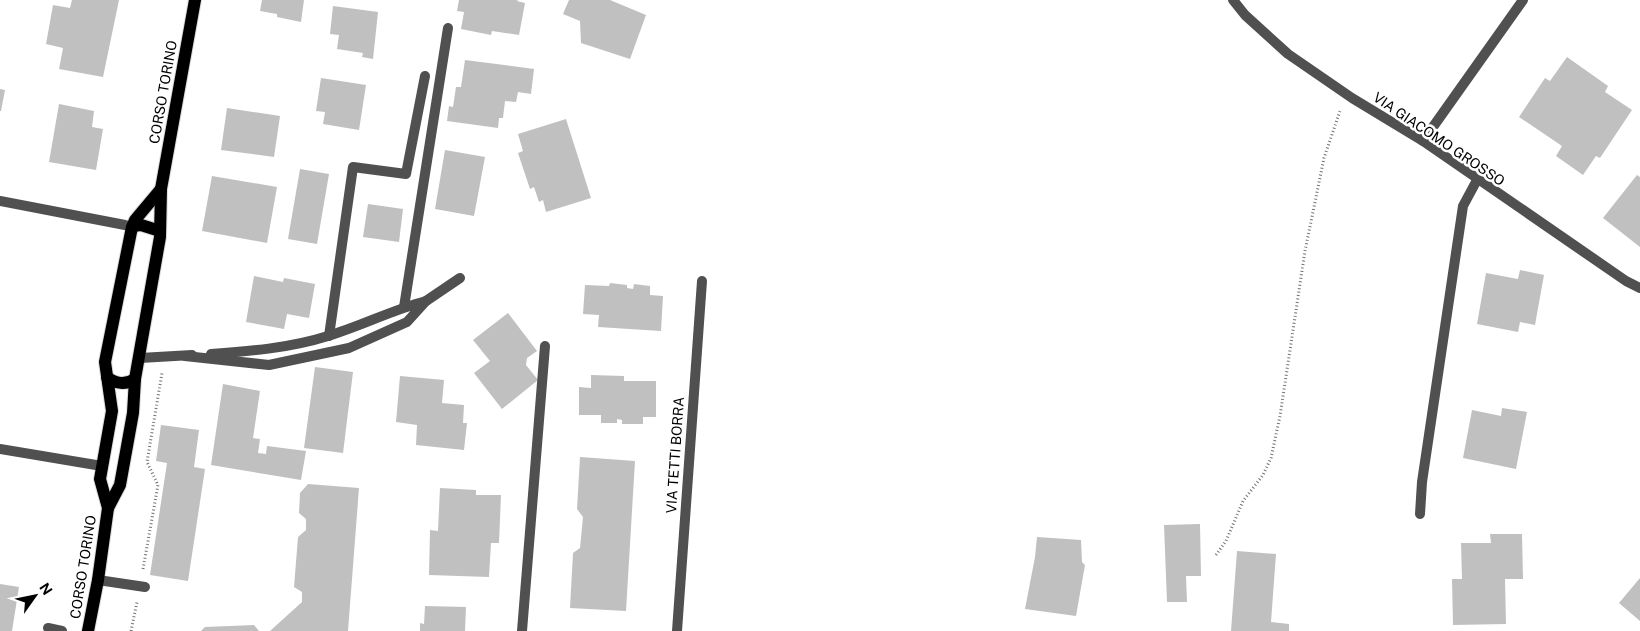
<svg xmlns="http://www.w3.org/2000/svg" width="1640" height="631" font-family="'Public Sans',sans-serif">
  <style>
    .building { fill: #c0c0c0 }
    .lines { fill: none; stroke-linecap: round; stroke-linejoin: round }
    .primary-casing { stroke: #dbdbdb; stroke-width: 14 }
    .path { stroke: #727272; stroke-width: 3; stroke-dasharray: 1 2.5; stroke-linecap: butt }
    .lane { stroke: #505050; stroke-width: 10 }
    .street { stroke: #505050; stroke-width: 10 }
    .primary { stroke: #000; stroke-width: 12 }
    .labels { text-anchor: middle; stroke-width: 5; stroke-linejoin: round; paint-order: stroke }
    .street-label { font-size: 14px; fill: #000; stroke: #fff }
  </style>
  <rect width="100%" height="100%" fill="#fff"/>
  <g class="building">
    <polygon points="72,0 119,0 103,77 59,69 63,48 46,44 53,5 70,8"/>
    <polygon points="262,0 304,0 301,22 277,17 277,14 260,11"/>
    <polygon points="459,0 518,0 517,1 525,3 519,35 492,31 491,35 461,29 464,12 457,11"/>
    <polygon points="569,0 610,0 646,15 630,59 581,43 580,21 563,14"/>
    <polygon points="333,6 378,12 373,59 362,57 363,53 337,49 339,35 330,34"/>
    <polygon points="1567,57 1608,86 1605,92 1632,110 1600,158 1596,156 1583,175 1556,156 1562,146 1519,117 1545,78 1550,81"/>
    <polygon points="465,60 534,69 531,94 518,92 516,102 505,101 503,118 499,118 498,128 447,121 449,106 453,107 456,87 461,87"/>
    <polygon points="321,78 366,85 359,130 323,124 325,112 316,111"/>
    <polygon points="0,89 5,90 1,111 0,111"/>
    <polygon points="59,104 94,111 92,127 103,129 96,170 49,162"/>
    <polygon points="227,108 280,116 274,157 221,150"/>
    <polygon points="566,119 591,198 546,212 543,200 539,202 534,187 530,189 518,153 523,151 518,134"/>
    <polygon points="445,150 485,157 474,216 435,209"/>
    <polygon points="300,169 329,174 317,244 288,239"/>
    <polygon points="1637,175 1640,177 1640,247 1603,218"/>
    <polygon points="212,176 277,187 267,243 202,231"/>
    <polygon points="368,204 403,209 399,242 363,237"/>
    <polygon points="1520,270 1544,275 1535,325 1520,322 1518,332 1477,324 1486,273 1518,279"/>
    <polygon points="254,276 283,282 284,278 315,284 309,318 287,314 284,329 246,322"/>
    <polygon points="610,283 627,285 627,288 633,289 634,284 650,286 650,295 663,296 661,331 598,327 599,315 583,314 585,285 609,286"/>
    <polygon points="508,313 537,351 527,358 526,365 538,380 502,409 474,373 490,361 473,340"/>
    <polygon points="315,367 353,372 343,453 304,448"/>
    <polygon points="591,375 624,376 624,381 656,381 656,417 643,417 643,424 622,424 622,420 617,419 617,423 601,423 601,415 579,415 579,387 591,388"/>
    <polygon points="400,376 444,380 442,403 464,405 463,423 467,423 464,450 416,445 417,425 396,422"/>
    <polygon points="223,384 260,391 253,438 260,439 258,453 266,454 267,446 306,451 301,480 211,465"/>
    <polygon points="1502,408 1527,412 1516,469 1463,458 1472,410 1501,416"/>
    <polygon points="161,425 199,430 194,467 205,469 188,581 150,575 167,463 156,461"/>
    <polygon points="580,457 635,461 626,611 570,608 573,553 580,548 583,517 577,509"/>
    <polygon points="308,484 359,488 348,631 270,631 302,602 302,592 294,587 298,537 306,530 306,519 299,513 300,493"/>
    <polygon points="440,488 476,490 476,495 501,495 499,543 491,543 489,577 429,575 430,530 438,531"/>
    <polygon points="1200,524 1201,576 1186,576 1187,602 1167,602 1164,525"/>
    <polygon points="1490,534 1522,534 1523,579 1505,579 1506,624 1453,625 1452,579 1462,579 1461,543 1491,543"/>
    <polygon points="1037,537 1081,540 1082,562 1085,565 1076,616 1025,609 1035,557"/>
    <polygon points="1237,551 1276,554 1271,622 1289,624 1289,631 1231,631"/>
    <polygon points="1640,578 1640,621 1619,603"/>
    <polygon points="0,584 19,587 12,631 0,631"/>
    <polygon points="425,606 466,607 465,631 420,631 420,623 424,624"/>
    <polygon points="254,625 259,631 201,631 205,627"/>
  </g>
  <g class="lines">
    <defs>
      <g id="primary">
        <polyline points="133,226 141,225 160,231"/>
        <path d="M 107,377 C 115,384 126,385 135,379"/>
        <polyline points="108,508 100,479 112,411 105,362 132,227 135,220 161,189"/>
        <polyline points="88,631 98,580 108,508 120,485 133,413 135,379 160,237 161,189 195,0"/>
      </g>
    </defs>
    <use href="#primary" class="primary-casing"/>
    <g class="path">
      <polyline points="1216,555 1226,541 1243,501 1263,475 1271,458 1280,416 1305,251 1324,158 1340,111"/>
      <polyline points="143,569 158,485 147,462 162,373"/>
      <polyline points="131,631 137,602"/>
    </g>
    <g class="lane">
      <polyline points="1423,141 1523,0"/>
      <polyline points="0,201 125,225 132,227"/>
      <polyline points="404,307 448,28"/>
      <polyline points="329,336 353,167 406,174 425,76"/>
      <polyline points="0,449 102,466"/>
      <polyline points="98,580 145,587"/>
      <polyline points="48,628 62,631"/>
      <polyline points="522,631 545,346"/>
    </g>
    <g class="street">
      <polyline points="1233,0 1245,15 1288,54 1352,98 1423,141 1626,281 1640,288"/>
      <path d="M 211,354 C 251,351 290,348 328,336 C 361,326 392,310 426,301"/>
      <polyline points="185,356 269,365 349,348 407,322 426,301 460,278"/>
      <polyline points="140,358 192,355"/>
      <polyline points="1420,514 1422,482 1463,206 1477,180"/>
      <polyline points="677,631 702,281"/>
    </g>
    <use href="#primary" class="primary"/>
  </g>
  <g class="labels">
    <g class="street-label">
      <text transform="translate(163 92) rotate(-80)" y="5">CORSO TORINO</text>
      <text transform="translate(1439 139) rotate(34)" y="5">VIA GIACOMO GROSSO</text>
      <text transform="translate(675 455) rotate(-86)" y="5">VIA TETTI BORRA</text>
      <text transform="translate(83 567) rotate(-81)" y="5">CORSO TORINO</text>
    </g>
  </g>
  <g transform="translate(35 596) rotate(57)" stroke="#ffffff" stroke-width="4" paint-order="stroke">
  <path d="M0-4L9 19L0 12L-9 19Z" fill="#000000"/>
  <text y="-8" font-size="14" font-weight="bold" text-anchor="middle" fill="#000000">N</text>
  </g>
</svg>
